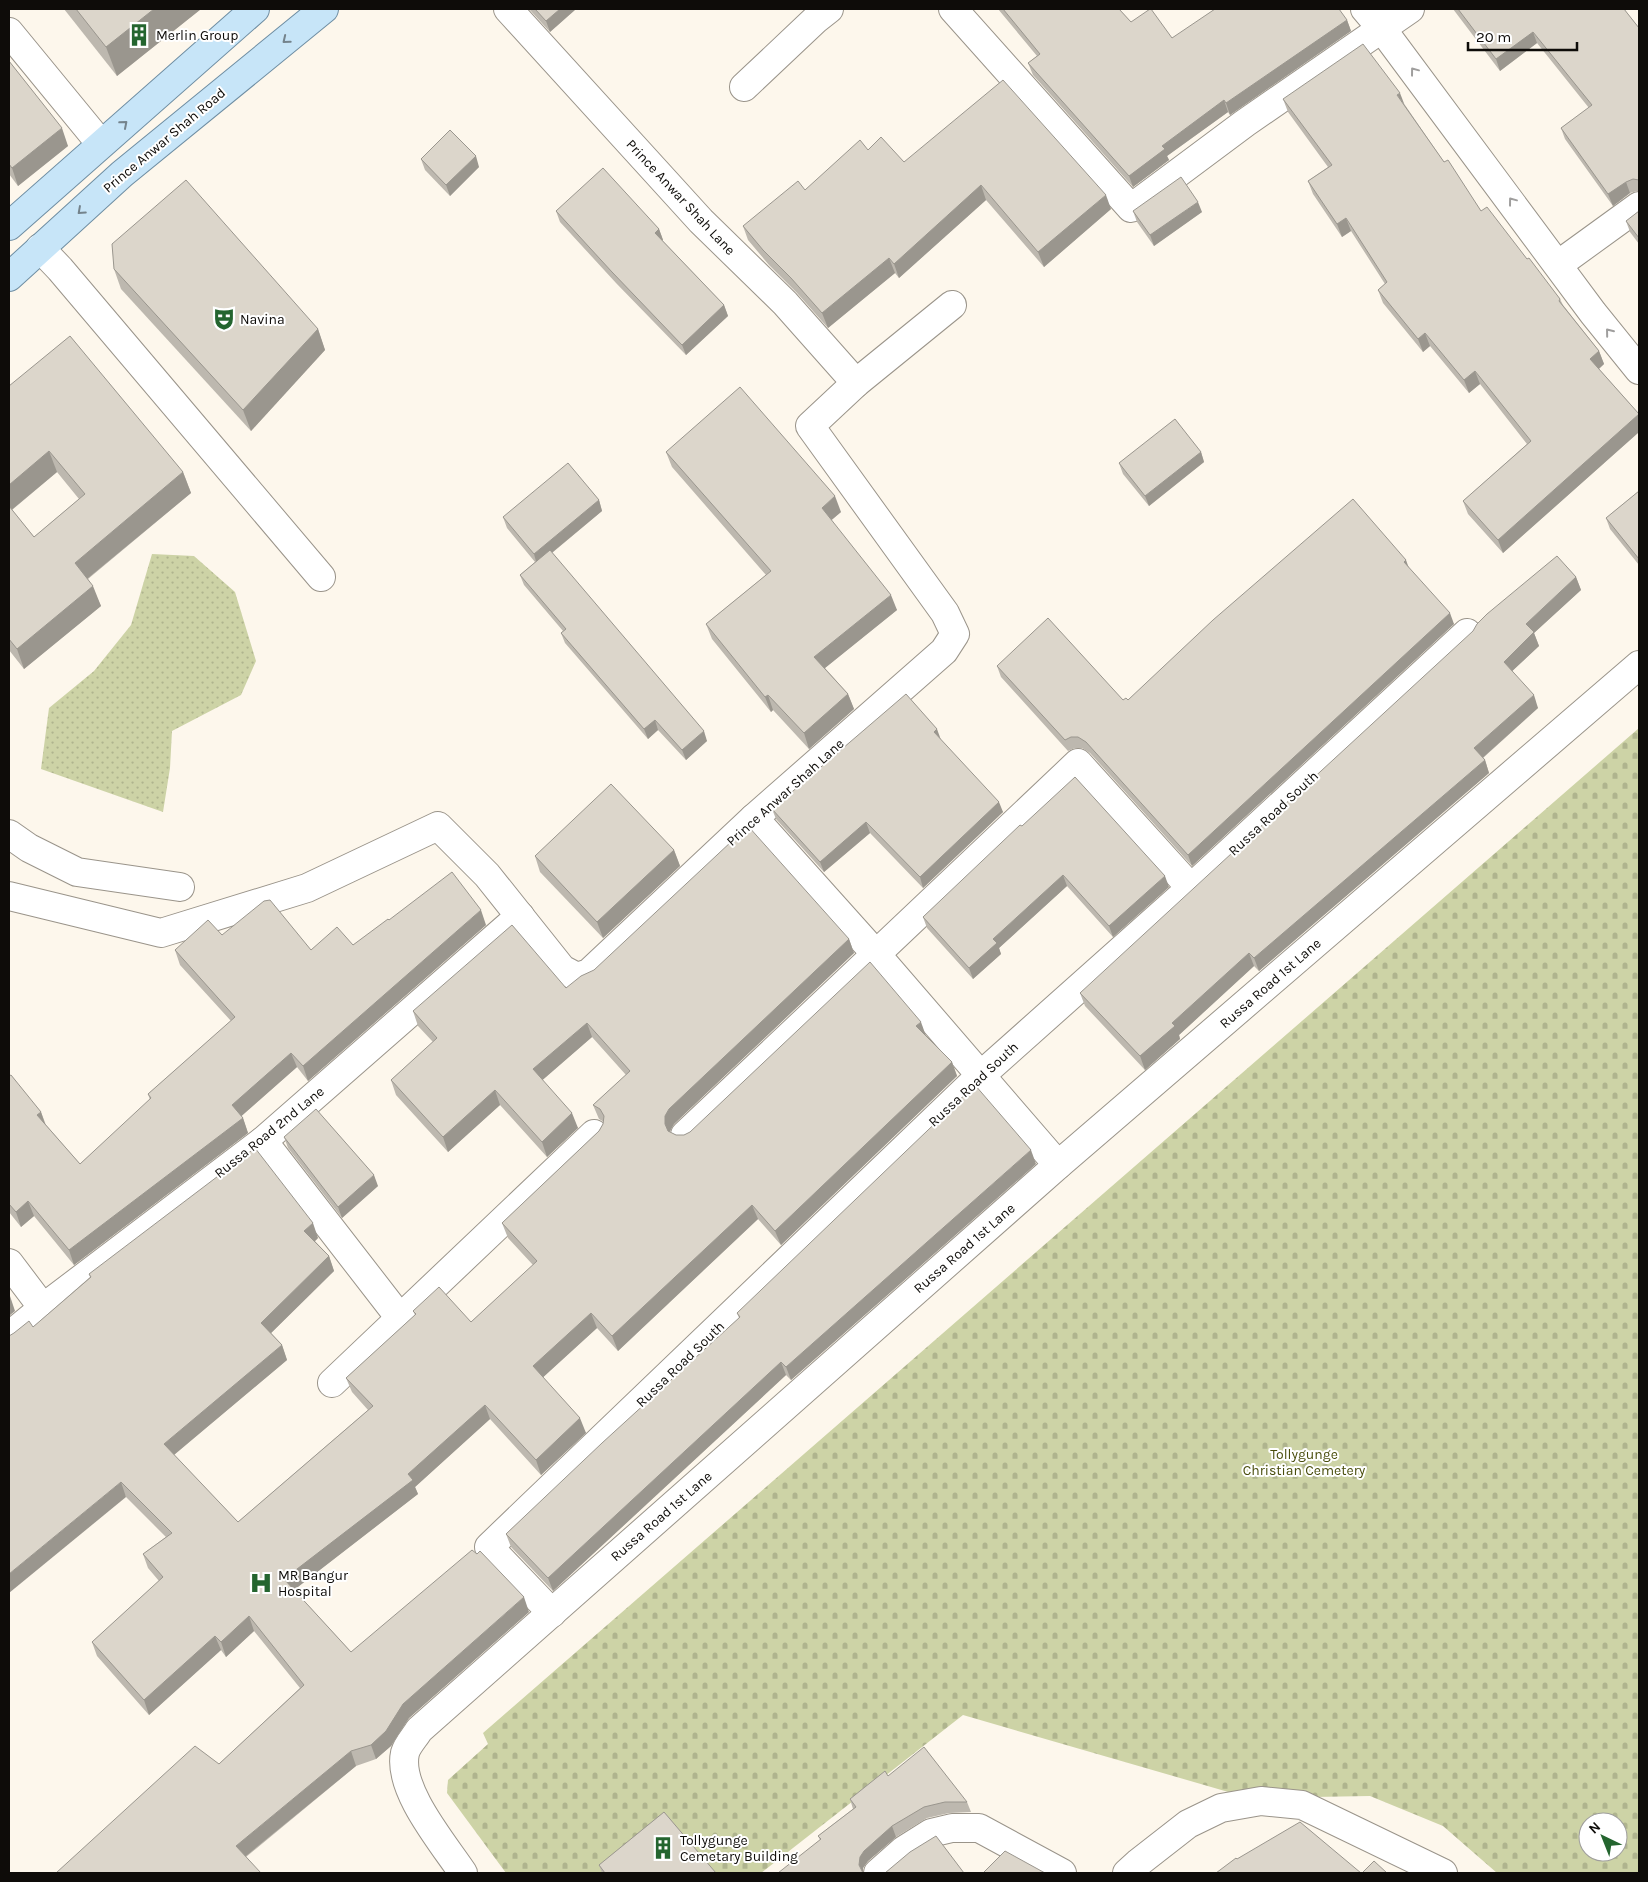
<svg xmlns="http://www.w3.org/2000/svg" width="1648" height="1882" font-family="Karla,sans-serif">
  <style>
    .grass { fill: url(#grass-dots) }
    .cemetery { fill: url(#cemetery-stones); fill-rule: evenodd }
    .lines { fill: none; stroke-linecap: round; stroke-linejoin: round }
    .minor-casing { stroke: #9a948a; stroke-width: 30 }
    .major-casing { stroke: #6e8da2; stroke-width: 30 }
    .minor { stroke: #fff; stroke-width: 28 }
    .major { stroke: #c7e5f8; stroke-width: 28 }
    .wall { fill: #bdb8af; fill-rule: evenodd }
    .shaded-wall { fill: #9a968e }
    .building { fill: #dcd6cb; stroke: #9a968e }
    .oneway { stroke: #74838c }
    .oneway2 { stroke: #9f9e9d }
    .labels { text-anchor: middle; stroke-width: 4; stroke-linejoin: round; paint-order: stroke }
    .poi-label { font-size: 14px; fill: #0e0c09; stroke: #fff; text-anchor: start }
    .street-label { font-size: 14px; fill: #0e0c09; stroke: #fff }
    .park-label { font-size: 14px; fill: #494d0c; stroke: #fff }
  </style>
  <defs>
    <pattern id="grass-dots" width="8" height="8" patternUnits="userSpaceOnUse" patternTransform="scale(1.25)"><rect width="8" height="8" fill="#cdd3a6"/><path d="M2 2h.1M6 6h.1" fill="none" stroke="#afb48e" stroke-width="1.8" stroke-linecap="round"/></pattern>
    <pattern id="cemetery-stones" width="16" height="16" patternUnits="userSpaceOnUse" patternTransform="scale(1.25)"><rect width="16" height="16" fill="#cdd3a6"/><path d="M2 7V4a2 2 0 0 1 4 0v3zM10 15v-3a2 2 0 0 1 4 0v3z" fill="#afb48e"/></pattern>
  </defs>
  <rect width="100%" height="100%" fill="#fdf7ec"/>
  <polygon class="grass" points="152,554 194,556 235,592 256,661 241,695 172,731 170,768 163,812 41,769 49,708 94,671 131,625"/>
  <path class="cemetery" d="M 1639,728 L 1639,1873 L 1497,1873 L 1443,1826 L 1370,1796 L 1249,1798 L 963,1715 L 761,1873 L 506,1873 L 447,1793 L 448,1780 L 488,1744 L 483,1733 ZM 1588,1822 L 1618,1822 L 1618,1852 L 1588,1852 Z"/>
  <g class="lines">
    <defs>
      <g id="minor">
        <polyline points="508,9 701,221 785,303 856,383"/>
        <polyline points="953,9 1131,208 1245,123 1410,9"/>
        <polyline points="1365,9 1382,29 1593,313 1639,370"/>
        <polyline points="9,32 101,144"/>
        <polyline points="744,87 815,20 829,9"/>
        <polyline points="40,248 60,269 321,577"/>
        <polyline points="1559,264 1639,206"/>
        <polyline points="754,818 875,953 1058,1165"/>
        <polyline points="9,834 29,848 77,872 180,887"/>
        <polyline points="9,896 161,933 307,888 438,826 487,875 562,969 577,977 589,973 754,818 944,651 955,634 945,613 810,426 856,383 952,305"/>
        <polyline points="685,1135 1078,763 1191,888"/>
        <polyline points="263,1141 400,1318"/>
        <polyline points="9,1263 43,1308"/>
        <polyline points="9,1336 43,1308 263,1141 520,916"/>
        <polyline points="332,1383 594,1134"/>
        <polyline points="552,1613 489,1547 980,1076 1191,888 1467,633"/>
        <path d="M 463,1873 C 443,1843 397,1789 405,1753 C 407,1745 415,1737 419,1730 L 1058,1165 L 1639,665"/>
        <polyline points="878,1873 904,1850 931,1833 952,1828 979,1828 1062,1873"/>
        <polyline points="1127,1873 1138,1863 1188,1824 1221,1808 1261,1801 1302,1805 1443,1873"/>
      </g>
      <g id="major">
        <polyline points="9,226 255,9"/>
        <polyline points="9,277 122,174 324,9"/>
      </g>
    </defs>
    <use href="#minor" class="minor-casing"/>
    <use href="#major" class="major-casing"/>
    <use href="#minor" class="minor"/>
    <use href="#major" class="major"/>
  </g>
  <g class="wall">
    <polygon points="64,9 201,9 117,76"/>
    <polygon points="529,9 576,9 550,32"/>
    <polygon points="998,9 1119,9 1131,22 1172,38 1347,20 1351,31 1230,115 1228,112 1167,156 1169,160 1133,187 1033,75 1028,63 1037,56"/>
    <polygon points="1453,9 1624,9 1639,28 1639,191 1637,191 1630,193 1613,206 1565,139 1561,128 1589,108 1537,43 1500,71"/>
    <polygon points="9,61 68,146 18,186 9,174"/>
    <polygon points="1283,99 1405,105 1444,162 1481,211 1527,259 1560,299 1563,305 1599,351 1604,364 1599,369 1639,414 1639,432 1503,553 1468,514 1463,501 1527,444 1480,384 1469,393 1430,346 1423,352 1383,303 1378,290 1385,284 1351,231 1342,237 1313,194 1308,181 1328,167 1288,112"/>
    <polygon points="868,150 904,162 1111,209 1044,267 986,200 899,278 895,273 828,328 797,293 769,265 748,240 743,226 805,190"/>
    <polygon points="421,159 479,167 450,196 425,170"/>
    <polygon points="556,211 659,229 663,240 662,240 724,305 728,316 686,355 616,283 560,222"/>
    <polygon points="1133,211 1202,212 1154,246 1137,222"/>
    <polygon points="1639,211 1639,244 1630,232 1626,221"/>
    <polygon points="114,269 318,329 325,350 251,431 121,289"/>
    <path d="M 9,386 L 183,472 L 191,493 L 88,579 L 101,606 L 24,669 L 9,650 ZM 57,472 L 79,499 L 34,537 L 12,510 Z"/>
    <polygon points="666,452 841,512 831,520 897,610 825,668 848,694 854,709 809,749 773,710 771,712 712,639 706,624 766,575 672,467"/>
    <polygon points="1201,452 1204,462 1149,506 1123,474 1119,463"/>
    <polygon points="1639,491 1639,565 1610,529 1606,518"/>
    <polygon points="599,500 602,511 552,553 707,741 686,760 658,730 648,739 565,643 561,633 563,631 524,585 520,575 535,562 507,528 503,517"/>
    <polygon points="1409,568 1454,624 1192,866 1090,753 1082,748 1075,748 1068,751 1001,677 997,666 1123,700 1128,700"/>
    <polygon points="1576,577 1581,590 1534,633 1539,646 1512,671 1538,708 1483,758 1485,760 1489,773 1259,971 1254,966 1179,1035 1180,1039 1145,1070 1085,1006 1080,993"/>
    <polygon points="941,740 1003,812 923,888 870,833 824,872 776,819 772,809"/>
    <polygon points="1022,826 1169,887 1113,937 1067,886 999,948 1001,954 973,979 927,928 923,917"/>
    <polygon points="674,850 680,866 603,938 540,872 535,856"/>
    <polygon points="389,920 486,925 308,1081 297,1067 241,1116 243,1118 248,1133 74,1265 34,1216 21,1227 9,1212 9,1076 41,1112 46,1125 80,1164 150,1100 148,1094 231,1021 180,965 175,950 222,935 311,950 353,945"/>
    <polygon points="849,939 854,953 674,1124 670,1132 676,1135 684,1135 926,1037 952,1062 957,1076 781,1245 758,1219 618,1351 597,1328 543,1377 586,1433 541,1475 490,1419 415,1487 418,1494 294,1590 351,1652 529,1612 409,1718 391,1746 376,1759 356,1766 246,1857 56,1873 219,1764 300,1688 254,1631 226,1657 221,1650 149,1715 97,1656 92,1642 159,1581 148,1568 143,1554 166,1537 126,1497 33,1327 90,1277 89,1274 318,1238 315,1241 329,1256 334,1271 271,1333 282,1345 287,1360 174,1455 238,1522 368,1410 352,1392 346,1378 415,1315 413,1311 471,1322 533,1265 508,1238 502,1223 599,1131 603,1124 604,1122 599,1119 593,1105 626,1075 592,1037 542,1080 578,1128 547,1157 500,1105 448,1152 396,1095 391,1080 433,1042 418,1026 413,1011 566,988"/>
    <polygon points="284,1137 378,1186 342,1218 288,1148"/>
    <polygon points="1036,1164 791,1380 786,1375 553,1591 511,1547 506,1534 739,1318 737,1313"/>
    <polygon points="888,1776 967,1802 971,1812 949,1813 927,1818 896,1837 868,1861 863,1868 820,1840 818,1836 853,1809 850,1799"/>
    <polygon points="599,1865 716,1873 602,1873"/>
  </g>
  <g class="shaded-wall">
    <polygon points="154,9 201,9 117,76 106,47"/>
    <polygon points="560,9 576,9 550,32 546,21"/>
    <polygon points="1347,20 1351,31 1230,115 1226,103"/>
    <polygon points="1533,32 1537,43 1500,71 1496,59"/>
    <polygon points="1400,93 1405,106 1397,95"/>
    <polygon points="1224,100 1228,112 1167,156 1169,160 1133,187 1129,176 1162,146"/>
    <polygon points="62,128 68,146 18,186 12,168"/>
    <polygon points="476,156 479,167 450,196 446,185"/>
    <polygon points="1626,182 1630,193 1613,206 1608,194"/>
    <polygon points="981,185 986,200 899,278 894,264"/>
    <polygon points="1106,195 1111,209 1044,267 1038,252"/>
    <polygon points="1198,202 1202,212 1154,246 1150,235"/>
    <polygon points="1346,218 1351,231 1342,237 1337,224"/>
    <polygon points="659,229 663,240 659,243 655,233"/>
    <polygon points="889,258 895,273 828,328 822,313"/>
    <polygon points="724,305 728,316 686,355 682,345"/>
    <polygon points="318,329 325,350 251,431 243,410"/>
    <polygon points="1425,333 1430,346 1423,352 1418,339"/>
    <polygon points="1599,351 1604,364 1595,372 1590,359"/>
    <polygon points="1475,371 1480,384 1469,393 1464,380"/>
    <polygon points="1639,414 1639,432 1503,553 1498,540"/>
    <polygon points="49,451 57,472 9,512 9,485"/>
    <polygon points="1201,452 1204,462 1149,506 1145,496"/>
    <polygon points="183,472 191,493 82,583 75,563"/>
    <polygon points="835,496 841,512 827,524 822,508"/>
    <polygon points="599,500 602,511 537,565 534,554"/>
    <polygon points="1406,560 1410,571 1404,562"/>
    <polygon points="1576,577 1581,590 1534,633 1539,646 1508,675 1504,662 1526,624"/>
    <polygon points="93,586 101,606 24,669 17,649"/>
    <polygon points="891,595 897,610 820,672 814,657"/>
    <polygon points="1450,613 1454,624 1192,866 1188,855"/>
    <polygon points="848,694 854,709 809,749 804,733"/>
    <polygon points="768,695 773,710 771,712 765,697"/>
    <polygon points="1534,695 1538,708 1479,761 1474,748"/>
    <polygon points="655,720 658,730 648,739 644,729"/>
    <polygon points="937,729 941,740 934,732"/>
    <polygon points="704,731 707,741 686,760 682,750"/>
    <polygon points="1485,760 1489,773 1259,971 1254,958"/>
    <polygon points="999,802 1003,812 923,888 920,877"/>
    <polygon points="866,822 870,833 824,872 820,862"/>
    <polygon points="674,850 680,866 603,938 597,922"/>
    <polygon points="1063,875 1067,886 999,948 1001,954 973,979 969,968 993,939"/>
    <polygon points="1165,876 1169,887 1113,937 1109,926"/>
    <polygon points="481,910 486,925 308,1081 303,1066"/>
    <polygon points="849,939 854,953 674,1124 670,1131 670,1139 665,1124 665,1116 669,1109"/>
    <polygon points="1249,953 1254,966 1179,1035 1180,1039 1145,1070 1140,1056 1172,1023"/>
    <polygon points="921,1022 926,1036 916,1026"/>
    <polygon points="587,1023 592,1037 538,1084 533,1069"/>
    <polygon points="291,1053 297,1067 237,1120 232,1105"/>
    <polygon points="952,1062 957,1076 781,1245 775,1231"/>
    <polygon points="495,1090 500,1105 448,1152 443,1137"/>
    <polygon points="41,1112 46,1127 37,1115"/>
    <polygon points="572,1113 578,1128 547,1157 542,1142"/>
    <polygon points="243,1118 248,1133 74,1265 69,1250"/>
    <polygon points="1031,1150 1036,1164 791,1380 786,1367"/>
    <polygon points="374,1175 378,1186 342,1218 338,1207"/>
    <polygon points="28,1201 34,1216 21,1227 16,1212"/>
    <polygon points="752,1205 758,1219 618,1351 612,1336"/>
    <polygon points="313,1223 318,1238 310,1246 304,1231"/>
    <polygon points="329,1256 334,1271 266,1338 261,1323"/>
    <polygon points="10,1296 15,1311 9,1316 9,1297"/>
    <polygon points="591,1313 597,1328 539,1381 533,1366"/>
    <polygon points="282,1345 287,1360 169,1459 164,1444"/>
    <polygon points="781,1362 786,1375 553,1591 548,1578"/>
    <polygon points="485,1405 490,1419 415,1487 418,1494 290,1593 284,1579 408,1474"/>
    <polygon points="580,1418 586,1433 541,1475 536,1460"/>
    <polygon points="121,1482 126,1497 9,1593 9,1574"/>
    <polygon points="524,1597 529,1612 409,1718 391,1746 376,1759 371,1745 403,1704"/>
    <polygon points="249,1616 254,1631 226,1657 221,1642"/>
    <polygon points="215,1636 221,1650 149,1715 144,1700"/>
    <polygon points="351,1751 356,1766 241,1860 236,1846"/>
    <polygon points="892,1826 896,1837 868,1861 863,1868 863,1873 859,1865 860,1857 864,1851"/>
  </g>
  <g class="building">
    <polygon points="76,9 154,9 106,47"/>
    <polygon points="535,9 560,9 546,21"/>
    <polygon points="1003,9 1119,9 1131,22 1150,9 1151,9 1172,38 1215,9 1339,9 1347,20 1226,103 1224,100 1162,146 1165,149 1129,176 1028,63 1040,54"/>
    <polygon points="1458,9 1624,9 1639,28 1639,180 1633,179 1626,182 1608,194 1561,128 1592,105 1533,32 1496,59"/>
    <polygon points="1363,44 1400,93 1397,95 1444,162 1448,160 1481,211 1487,207 1527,259 1529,258 1560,299 1559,301 1599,351 1590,359 1639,414 1498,540 1463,501 1531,441 1475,371 1464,380 1425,333 1418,339 1378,290 1387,282 1346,218 1337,224 1308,181 1332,165 1283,99"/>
    <polygon points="9,61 62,128 12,168 9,164"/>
    <polygon points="1003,80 1106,195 1038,252 981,185 894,264 889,258 822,313 791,278 763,250 743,226 798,181 805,190 860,140 868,150 881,137 904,162"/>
    <polygon points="450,130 476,156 446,185 421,159"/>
    <polygon points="603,168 659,229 655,233 724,305 682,345 612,272 556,211"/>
    <polygon points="1181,177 1198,202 1150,235 1133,211"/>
    <polygon points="186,180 318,329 243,410 114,269 112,244"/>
    <polygon points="1639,211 1639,238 1626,221"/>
    <polygon points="70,336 183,472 75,563 93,586 17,649 9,639 9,506 34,537 85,494 49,451 9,485 9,386"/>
    <polygon points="740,387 835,496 822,508 891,595 814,657 848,694 804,733 768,695 765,697 706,624 771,571 666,452"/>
    <polygon points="1175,419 1201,452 1145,496 1119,463"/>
    <polygon points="568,463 599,500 534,554 503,517"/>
    <polygon points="1639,491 1639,559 1606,518"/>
    <polygon points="1353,499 1406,560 1404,562 1450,613 1188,855 1086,742 1078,737 1071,737 1065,740 997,666 1048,618 1123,700 1126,698 1128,700 1213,620"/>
    <polygon points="550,550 704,731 682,750 655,720 644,729 561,633 566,629 520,575"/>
    <polygon points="1557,556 1576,577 1526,624 1534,632 1504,662 1534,695 1474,748 1485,760 1254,958 1249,953 1172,1023 1175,1026 1140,1056 1080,993 1473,631 1477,624 1487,614"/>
    <polygon points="906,694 937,729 934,732 999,802 920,877 866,822 820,862 772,809"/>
    <polygon points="1075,777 1165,876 1109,926 1063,875 993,939 997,943 969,968 923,917 1020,825 1022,826"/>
    <polygon points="611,784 674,850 597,922 535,856"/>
    <polygon points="748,826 849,939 669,1109 665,1116 665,1124 668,1131 676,1135 684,1135 690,1132 870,962 921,1022 916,1026 952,1062 775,1231 752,1205 612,1336 591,1313 533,1366 580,1418 536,1460 485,1405 408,1474 413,1480 284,1579 351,1652 472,1550 477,1554 480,1551 524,1597 403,1704 386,1731 371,1745 351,1751 236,1846 261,1873 56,1873 195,1746 219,1764 304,1685 249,1616 221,1642 215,1636 144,1700 92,1642 163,1577 143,1554 172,1533 121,1482 9,1574 9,1336 14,1333 29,1321 33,1327 91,1277 89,1274 255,1148 313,1223 304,1231 329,1256 261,1323 282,1345 164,1444 238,1522 373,1406 346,1378 416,1314 413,1311 439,1287 471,1322 537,1261 502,1223 599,1131 603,1124 604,1116 600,1109 593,1105 630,1071 587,1023 533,1069 572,1113 542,1142 495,1090 443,1137 391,1080 437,1038 413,1011 512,925 566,988 581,976 594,970"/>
    <polygon points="452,872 481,910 303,1066 291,1053 232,1105 243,1118 69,1250 28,1201 16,1212 9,1204 9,1076 11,1075 41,1112 37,1115 80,1164 151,1098 148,1094 235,1017 175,950 208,920 222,935 264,901 270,900 311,950 337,927 353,945 388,919 389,920"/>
    <polygon points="975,1085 1031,1150 786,1367 781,1362 548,1578 506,1534 602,1443 740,1317 737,1313"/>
    <polygon points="316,1109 374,1175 338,1207 284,1137"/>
    <polygon points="924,1747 967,1802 945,1802 924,1807 892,1826 864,1851 860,1857 859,1865 863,1873 778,1873 821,1839 818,1836 856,1807 850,1799 885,1771 888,1776"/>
    <polygon points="664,1812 716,1873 605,1873 599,1865"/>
    <polygon points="1300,1822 1361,1873 1216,1873 1236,1858 1237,1859"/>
    <polygon points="936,1836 964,1873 885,1873 910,1852"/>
    <polygon points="1005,1851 1045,1873 983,1873"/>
    <polygon points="1374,1861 1387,1873 1362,1873"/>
  </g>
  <defs><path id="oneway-chevron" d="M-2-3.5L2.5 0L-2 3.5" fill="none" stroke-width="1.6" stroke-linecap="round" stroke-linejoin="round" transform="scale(1.25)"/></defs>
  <g class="oneway">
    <use href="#oneway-chevron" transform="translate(286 40) rotate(141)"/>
    <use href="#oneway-chevron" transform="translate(124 124) rotate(-41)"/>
    <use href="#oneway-chevron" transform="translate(81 211) rotate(138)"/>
  </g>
  <g class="oneway2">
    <use href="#oneway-chevron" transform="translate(1414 71) rotate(-127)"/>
    <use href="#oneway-chevron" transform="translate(1512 201) rotate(-127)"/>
    <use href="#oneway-chevron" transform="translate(1609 332) rotate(-129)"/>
  </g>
  <defs>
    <symbol id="building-bare" viewBox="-9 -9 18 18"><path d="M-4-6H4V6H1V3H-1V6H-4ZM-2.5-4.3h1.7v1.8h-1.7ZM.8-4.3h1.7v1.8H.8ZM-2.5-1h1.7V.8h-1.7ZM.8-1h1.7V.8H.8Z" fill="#24652f" stroke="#fff" stroke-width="2.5" paint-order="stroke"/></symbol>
    <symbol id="theatre-bare" viewBox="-9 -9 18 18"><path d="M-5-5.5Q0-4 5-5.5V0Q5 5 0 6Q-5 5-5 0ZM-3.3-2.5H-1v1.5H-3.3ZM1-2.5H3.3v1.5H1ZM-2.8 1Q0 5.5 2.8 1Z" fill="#24652f" stroke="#fff" stroke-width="2.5" paint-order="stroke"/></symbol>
    <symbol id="hospital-bare" viewBox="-9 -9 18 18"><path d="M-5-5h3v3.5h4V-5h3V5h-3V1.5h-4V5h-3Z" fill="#24652f" stroke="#fff" stroke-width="2.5" paint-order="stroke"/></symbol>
  </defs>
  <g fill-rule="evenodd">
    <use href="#building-bare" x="123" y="19" width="32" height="32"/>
    <use href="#theatre-bare" x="208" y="303" width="32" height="32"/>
    <use href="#hospital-bare" x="245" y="1567" width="32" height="32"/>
    <use href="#building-bare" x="647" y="1832" width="32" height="32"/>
  </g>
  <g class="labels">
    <g class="poi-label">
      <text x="156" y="40">Merlin Group</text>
      <text x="240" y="324">Navina</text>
      <text x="278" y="1580">MR Bangur<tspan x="278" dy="16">Hospital</tspan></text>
      <text x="680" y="1845">Tollygunge<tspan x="680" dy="16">Cemetary Building</tspan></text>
    </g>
    <g class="street-label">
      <text transform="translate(164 140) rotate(-40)" y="5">Prince Anwar Shah Road</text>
      <text transform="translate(681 197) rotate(47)" y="5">Prince Anwar Shah Lane</text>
      <text transform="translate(785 792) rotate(-42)" y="5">Prince Anwar Shah Lane</text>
      <text transform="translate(1273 813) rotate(-43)" y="5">Russa Road South</text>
      <text transform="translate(1270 983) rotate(-41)" y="5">Russa Road 1st Lane</text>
      <text transform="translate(973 1084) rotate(-43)" y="5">Russa Road South</text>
      <text transform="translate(269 1132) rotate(-39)" y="5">Russa Road 2nd Lane</text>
      <text transform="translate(964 1248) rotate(-41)" y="5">Russa Road 1st Lane</text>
      <text transform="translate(680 1364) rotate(-44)" y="5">Russa Road South</text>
      <text transform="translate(661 1516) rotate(-41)" y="5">Russa Road 1st Lane</text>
    </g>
    <g class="park-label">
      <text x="1304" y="1459">Tollygunge<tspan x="1304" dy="16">Christian Cemetery</tspan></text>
    </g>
  </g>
  <rect width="1648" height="1882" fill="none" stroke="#0e0c09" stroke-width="20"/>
  <g transform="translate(1603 1837) rotate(317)"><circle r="24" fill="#ffffff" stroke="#9f9e9d"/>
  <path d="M0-4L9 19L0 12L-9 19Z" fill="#24652f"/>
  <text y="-8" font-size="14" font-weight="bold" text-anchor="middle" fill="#0e0c09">N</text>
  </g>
  <path d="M1468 42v8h109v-8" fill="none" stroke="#0e0c09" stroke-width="2.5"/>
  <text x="1476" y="42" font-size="15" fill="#0e0c09" stroke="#ffffff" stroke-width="4" paint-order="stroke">20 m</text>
</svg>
